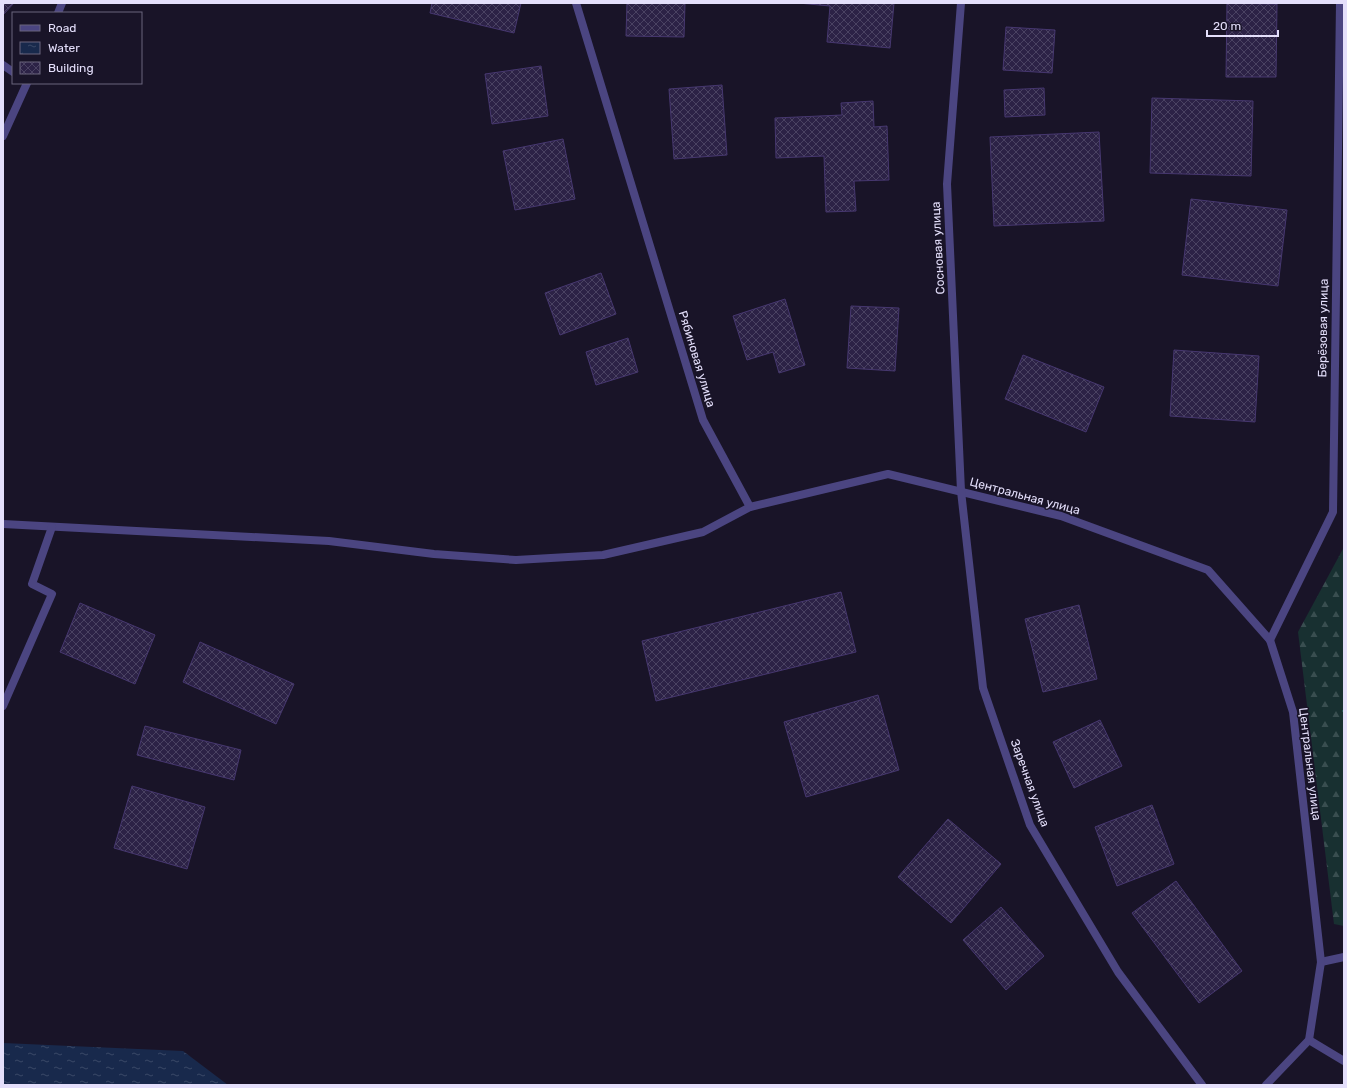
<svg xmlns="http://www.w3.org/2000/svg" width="1347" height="1088" font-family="Rubik,sans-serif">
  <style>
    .forest { fill: url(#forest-firs) }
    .water { fill: url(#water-ripples) }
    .building { fill: url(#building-cross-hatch); stroke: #46376f }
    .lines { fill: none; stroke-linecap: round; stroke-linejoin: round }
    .path { stroke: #41acad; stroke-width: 2.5; stroke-dasharray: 2 3; stroke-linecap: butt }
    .service { stroke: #4b4581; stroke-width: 8 }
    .minor { stroke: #4b4581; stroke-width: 8 }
    .labels { text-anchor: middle; stroke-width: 3; stroke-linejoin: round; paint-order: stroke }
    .street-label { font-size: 12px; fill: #e4dffb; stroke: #191428 }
  </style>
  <defs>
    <pattern id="forest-firs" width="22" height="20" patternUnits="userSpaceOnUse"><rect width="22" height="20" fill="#183031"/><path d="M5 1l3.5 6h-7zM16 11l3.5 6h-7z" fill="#394e50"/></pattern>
    <pattern id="water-ripples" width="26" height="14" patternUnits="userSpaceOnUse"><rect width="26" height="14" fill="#18294c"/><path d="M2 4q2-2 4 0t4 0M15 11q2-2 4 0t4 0" fill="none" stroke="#394867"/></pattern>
    <pattern id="building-cross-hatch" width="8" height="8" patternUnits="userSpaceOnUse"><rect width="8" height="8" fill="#2c2246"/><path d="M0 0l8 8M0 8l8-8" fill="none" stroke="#4a4262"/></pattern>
  </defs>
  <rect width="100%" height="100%" fill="#191428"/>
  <polygon class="forest" points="1344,547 1344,926 1334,924 1298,632"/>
  <polygon class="water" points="3,1043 183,1051 228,1085 3,1085"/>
  <g class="building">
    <polygon points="3,3 14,3 3,15"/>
    <polygon points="432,3 521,3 514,33 430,13"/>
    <polygon points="627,3 685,3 684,37 626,36"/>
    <polygon points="798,3 894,3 890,48 827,42 830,6"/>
    <polygon points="1227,3 1277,4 1276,77 1226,77"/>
    <polygon points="1006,27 1055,30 1052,73 1003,70"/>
    <polygon points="541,66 548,116 492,124 485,74"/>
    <polygon points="722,85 727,155 674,159 669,89"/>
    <polygon points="1044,88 1045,115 1005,117 1004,90"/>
    <polygon points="1152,98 1253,101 1251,176 1150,173"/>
    <polygon points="873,101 874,127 887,126 889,180 854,181 856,211 826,212 824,156 776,158 775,118 842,115 841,103"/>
    <polygon points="1099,132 1104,221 994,226 990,137"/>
    <polygon points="563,139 575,199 515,210 503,151"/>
    <polygon points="1191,199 1287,210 1278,286 1182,275"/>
    <polygon points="601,273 616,314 560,335 545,293"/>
    <polygon points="785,299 805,365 779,373 773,352 747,360 733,316"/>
    <polygon points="851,306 899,308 895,371 847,368"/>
    <polygon points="628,338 638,372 596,385 586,352"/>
    <polygon points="1174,350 1259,356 1255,422 1170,416"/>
    <polygon points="1023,355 1104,387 1086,432 1005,399"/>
    <polygon points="841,592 856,652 656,701 642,641"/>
    <polygon points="80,603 155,635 135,684 60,652"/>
    <polygon points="1079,605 1097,679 1043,692 1025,619"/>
    <polygon points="200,642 294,684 276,724 183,682"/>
    <polygon points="878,695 899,770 806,797 784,722"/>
    <polygon points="1100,720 1122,766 1074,788 1053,742"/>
    <polygon points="145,726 241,750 234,780 137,755"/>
    <polygon points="132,786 205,807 187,869 114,848"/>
    <polygon points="1152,805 1174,864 1117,886 1095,827"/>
    <polygon points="948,819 1001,864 951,923 898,877"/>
    <polygon points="1176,881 1242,971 1199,1003 1132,913"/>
    <polygon points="1001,907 1044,956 1006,990 963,940"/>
  </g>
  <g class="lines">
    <polyline class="path" points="1344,710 1344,715"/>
    <g class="service">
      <polyline points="58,13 62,3"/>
      <polyline points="3,65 13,72"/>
      <polyline points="3,136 27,83"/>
      <polyline points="3,524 329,541 434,554 516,560 603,555 703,532 750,507"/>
      <polyline points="3,706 52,594 32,584 52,527"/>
      <polyline points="1321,962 1344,957"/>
      <polyline points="1309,1040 1344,1061"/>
    </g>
    <g class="minor">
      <polyline points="576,3 703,420 750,507 888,474 1061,516 1208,570 1270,640 1293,712 1321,962 1309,1040 1266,1085"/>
      <polyline points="961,3 947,184 961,491 983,688 1030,825 1118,972 1202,1085"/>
      <polyline points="1270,640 1333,512 1340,3"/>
    </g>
  </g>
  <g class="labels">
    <g class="street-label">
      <text transform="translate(938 248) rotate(-93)" y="4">Сосновая улица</text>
      <text transform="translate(1323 328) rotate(-89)" y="4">Берёзовая улица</text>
      <text transform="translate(697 359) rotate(73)" y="4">Рябиновая улица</text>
      <text transform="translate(1025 496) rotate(15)" y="4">Центральная улица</text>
      <text transform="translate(1310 764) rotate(83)" y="4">Центральная улица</text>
      <text transform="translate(1030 783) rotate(70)" y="4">Заречная улица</text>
    </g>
  </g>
  <rect width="1347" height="1088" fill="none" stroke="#e4dffb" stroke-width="8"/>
  <rect x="12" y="12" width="130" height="72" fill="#191428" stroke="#6a657c"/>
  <rect x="20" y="25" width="20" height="6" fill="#4b4581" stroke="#6a657c"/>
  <text x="48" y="32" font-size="12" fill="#e4dffb">Road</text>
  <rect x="20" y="42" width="20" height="12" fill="url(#water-ripples)" stroke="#6a657c"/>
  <text x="48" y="52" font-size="12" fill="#e4dffb">Water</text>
  <rect x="20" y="62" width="20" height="12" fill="url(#building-cross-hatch)" stroke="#6a657c"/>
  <text x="48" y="72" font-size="12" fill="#e4dffb">Building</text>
  <path d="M1207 30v6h71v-6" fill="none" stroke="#e4dffb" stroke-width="2"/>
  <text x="1213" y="30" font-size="12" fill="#e4dffb" stroke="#191428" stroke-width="3" paint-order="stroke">20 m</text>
</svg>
